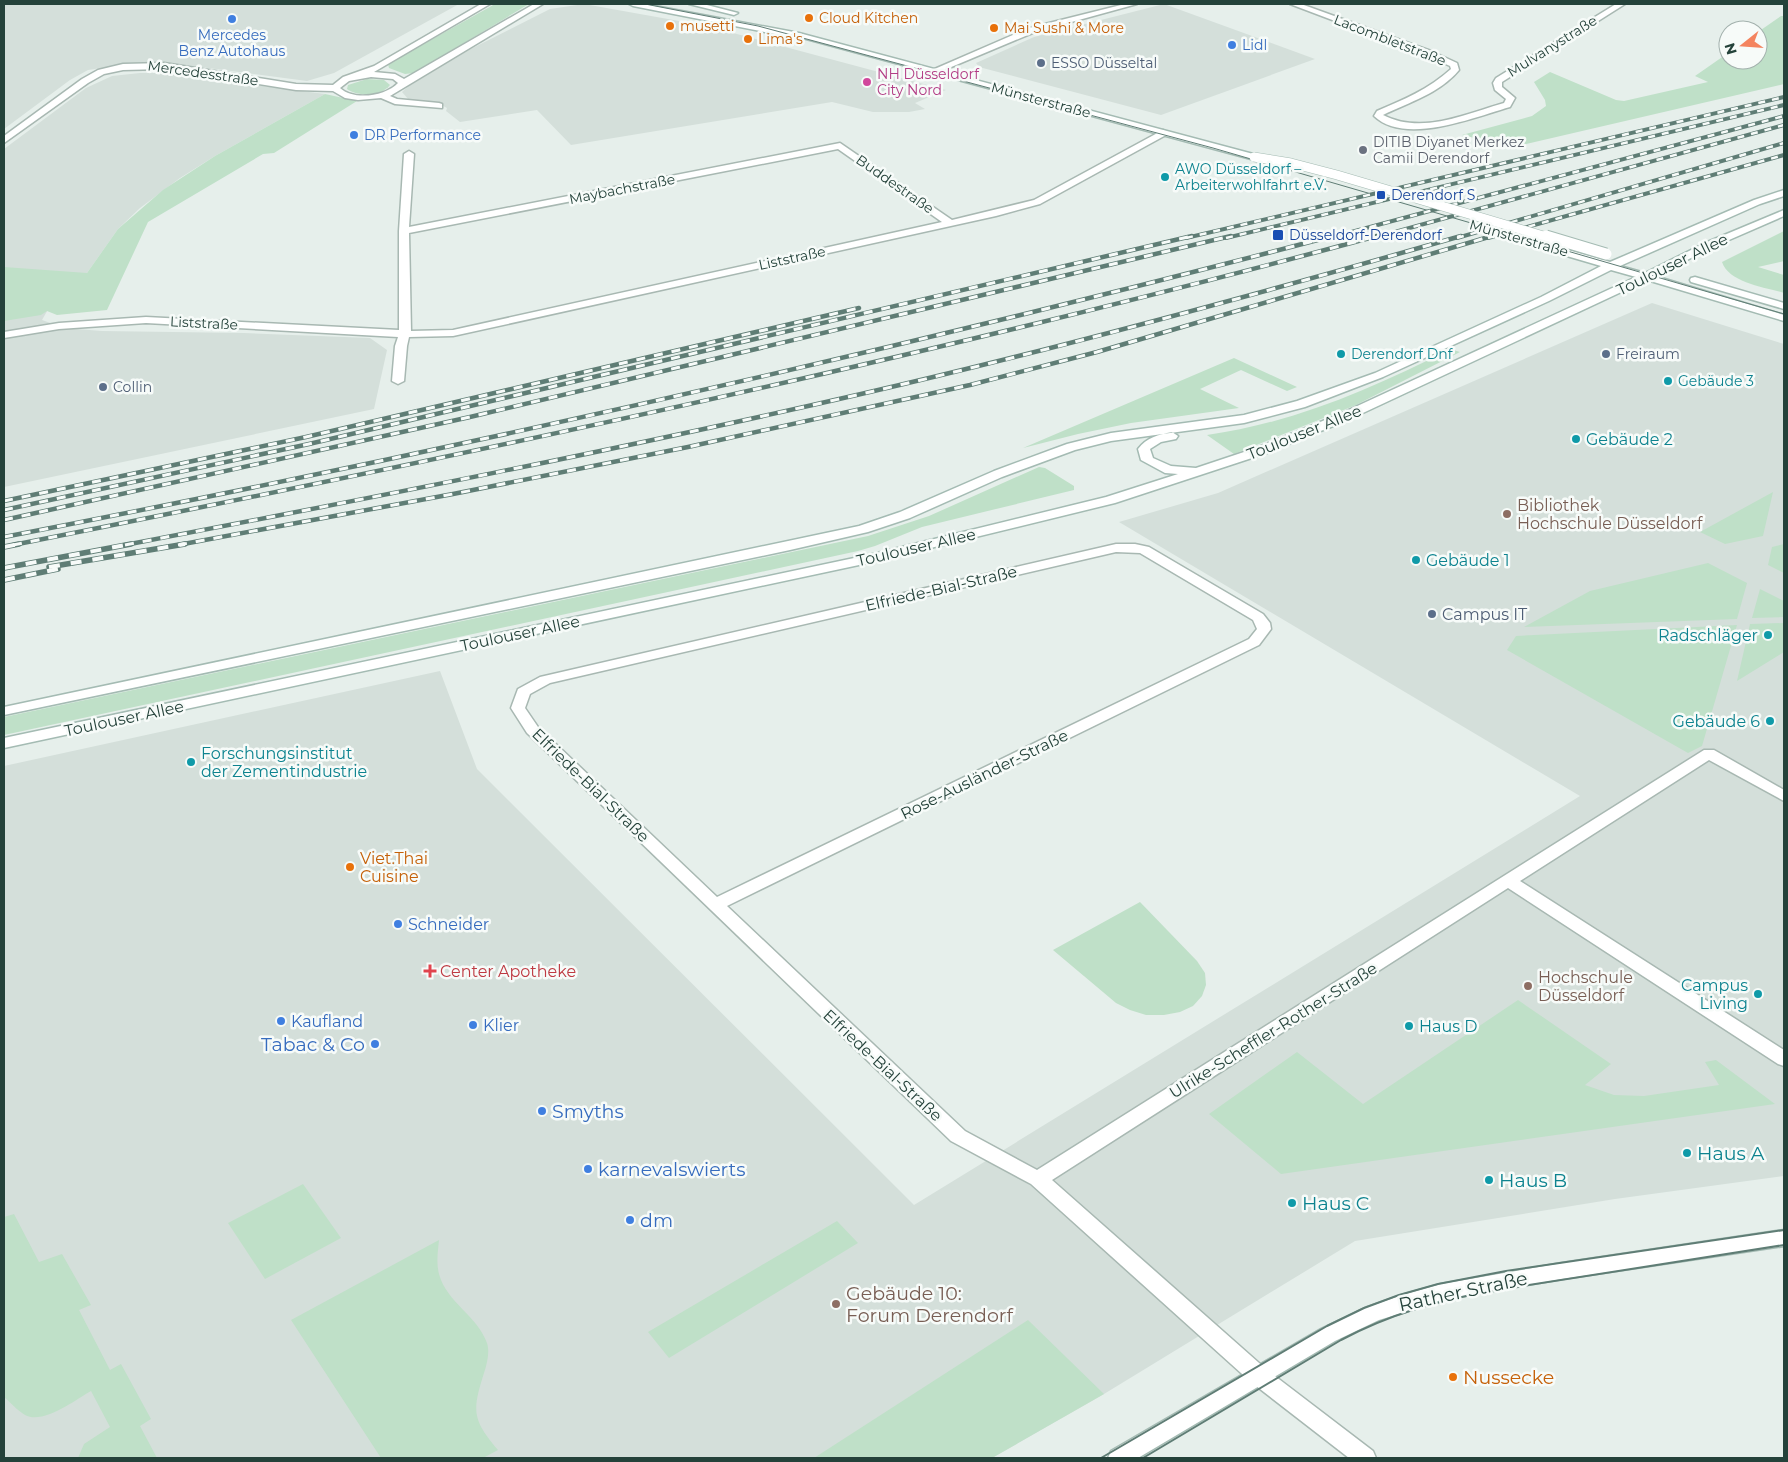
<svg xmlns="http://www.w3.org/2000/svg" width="1788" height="1462" font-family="Montserrat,sans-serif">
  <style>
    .built { fill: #d4dfda }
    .green { fill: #bfe0c8 }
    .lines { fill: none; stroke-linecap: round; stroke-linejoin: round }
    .street-casing { stroke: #a8b8b2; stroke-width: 3 }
    .secondary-casing { stroke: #a4bbb3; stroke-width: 3 }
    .street { fill: #fff; fill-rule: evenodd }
    .secondary { fill: #fff; fill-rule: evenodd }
    .tram-far1 { stroke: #5f7d75; stroke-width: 1 }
    .tram { stroke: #5f7d75; stroke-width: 2 }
    .rail-far2-casing { stroke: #5f7d75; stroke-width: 4 }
    .rail-far1-casing { stroke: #5f7d75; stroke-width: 4.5 }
    .rail-casing { stroke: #5f7d75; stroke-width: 5.5 }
    .rail-far2 { stroke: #f7fbf9; stroke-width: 2.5; stroke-dasharray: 7; stroke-linecap: butt }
    .rail-far1 { stroke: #f7fbf9; stroke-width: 3; stroke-dasharray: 9; stroke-linecap: butt }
    .rail { stroke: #f7fbf9; stroke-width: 4; stroke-dasharray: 11; stroke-linecap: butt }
    .secondary-bridge-far1-casing { stroke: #a4bbb3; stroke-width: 10; stroke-linecap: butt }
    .secondary-bridge-casing { stroke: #a4bbb3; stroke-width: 13; stroke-linecap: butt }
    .secondary-bridge-far1 { stroke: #fff; stroke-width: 9 }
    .secondary-bridge { stroke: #fff; stroke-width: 11 }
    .food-dot { fill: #e8710a; stroke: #f7fbf9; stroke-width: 2 }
    .shop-dot { fill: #3f7fe0; stroke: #f7fbf9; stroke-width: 2 }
    .service-dot { fill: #5c6f8a; stroke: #f7fbf9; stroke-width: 2 }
    .hotel-dot { fill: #d1479c; stroke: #f7fbf9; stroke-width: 2 }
    .worship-dot { fill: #6b7280; stroke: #f7fbf9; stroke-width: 2 }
    .culture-dot { fill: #0f9aa8; stroke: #f7fbf9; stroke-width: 2 }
    .transit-dot { fill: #1a4fb4; stroke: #f7fbf9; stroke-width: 2 }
    .education-dot { fill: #8d6e63; stroke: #f7fbf9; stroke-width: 2 }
    .health-dot { fill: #e0444e; stroke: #f7fbf9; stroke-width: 2 }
    .labels { text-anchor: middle; stroke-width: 5; stroke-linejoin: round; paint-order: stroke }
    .far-food-label { font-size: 14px; fill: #c56008; stroke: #f7fbf9; text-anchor: start }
    .far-shop-label { font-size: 14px; fill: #366cbe; stroke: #f7fbf9; text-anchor: start }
    .far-street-label { font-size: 14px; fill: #24423a; stroke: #f7fbf9 }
    .far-service-label { font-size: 14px; fill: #4e5e75; stroke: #f7fbf9; text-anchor: start }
    .far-hotel-label { font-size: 14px; fill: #b23c85; stroke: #f7fbf9; text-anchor: start }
    .far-worship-label { font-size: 14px; fill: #5b616d; stroke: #f7fbf9; text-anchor: start }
    .far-culture-label { font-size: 14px; fill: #0d838f; stroke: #f7fbf9; text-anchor: start }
    .far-transit-label { font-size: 14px; fill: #164399; stroke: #f7fbf9; text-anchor: start }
    .street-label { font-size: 16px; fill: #24423a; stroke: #f7fbf9 }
    .culture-label { font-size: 16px; fill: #0d838f; stroke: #f7fbf9; text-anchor: start }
    .education-label { font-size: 16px; fill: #785e54; stroke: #f7fbf9; text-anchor: start }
    .service-label { font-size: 16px; fill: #4e5e75; stroke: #f7fbf9; text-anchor: start }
    .food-label { font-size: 16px; fill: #c56008; stroke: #f7fbf9; text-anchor: start }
    .shop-label { font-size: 16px; fill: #366cbe; stroke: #f7fbf9; text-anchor: start }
    .health-label { font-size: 16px; fill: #be3a42; stroke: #f7fbf9; text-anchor: start }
    .near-shop-label { font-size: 19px; fill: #366cbe; stroke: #f7fbf9; text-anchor: start }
    .near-culture-label { font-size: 19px; fill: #0d838f; stroke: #f7fbf9; text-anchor: start }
    .near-street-label { font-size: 19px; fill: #24423a; stroke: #f7fbf9 }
    .near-education-label { font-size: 19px; fill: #785e54; stroke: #f7fbf9; text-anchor: start }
    .near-food-label { font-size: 19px; fill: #c56008; stroke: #f7fbf9; text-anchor: start }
  </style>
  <rect width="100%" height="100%" fill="#e6efeb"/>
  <g class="built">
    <polygon points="4,4 459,4 334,73 307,81 162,62 134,63 88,70 70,80 4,129"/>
    <polygon points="584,4 707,26 946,90 915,103 925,109 909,112 873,112 832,102 571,145 537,110 460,122 446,111 447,108 438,103 409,100 402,92 411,84 441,64 550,9"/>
    <polygon points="1164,4 1315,59 1161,115 979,67 976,63 1034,37"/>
    <polygon points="140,73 160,73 325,94 215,156 180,178 140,208 118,229 87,273 50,306 42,320 64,328 102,331 244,333 370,338 387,350 374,409 4,487 4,149 86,88 112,76"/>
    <polygon points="1652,303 1784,344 1784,1176 1615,1199 1355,1241 1104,1394 992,1458 4,1458 4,766 440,671 477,769 914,1205 1580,796 1119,522 1218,493"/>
  </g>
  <g class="green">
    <polygon points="495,4 529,4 414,73 405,74 389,68 388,64"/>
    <polygon points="1781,16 1784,16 1784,84 1513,147 1462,135 1532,116 1546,106 1545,100 1534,82 1550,72 1616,100 1624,101 1708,82 1695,76 1728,53 1728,60 1758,60 1758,32"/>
    <path d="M 367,79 L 384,80 L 390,85 C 382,96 358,97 347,89 L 348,85 Z"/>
    <polygon points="325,94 357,101 274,153 263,154 148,222 107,310 57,315 47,311 41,315 4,321 4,267 87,273 118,229 163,190 215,156"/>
    <path d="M 1784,231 L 1784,261 L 1758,267 L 1784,275 L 1784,293 C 1765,287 1729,283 1722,262 Z"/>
    <path d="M 1450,349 L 1460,352 L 1356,405 L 1234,454 L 1207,435 C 1293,423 1374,388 1450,349 Z"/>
    <polygon points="1234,358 1297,387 1287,391 1241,370 1200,389 1239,408 1131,423 1078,434 1023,448"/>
    <polygon points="1039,467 1045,468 1074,486 1074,490 922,527 875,546 858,551 4,735 4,717 868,536 929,516"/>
    <polygon points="1773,492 1763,536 1725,544 1700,532"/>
    <polygon points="1784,544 1784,573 1768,565 1772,547"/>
    <polygon points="1708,563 1747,583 1737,619 1524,627 1590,591"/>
    <polygon points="1760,589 1784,601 1784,617 1752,618"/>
    <polygon points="1784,623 1784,652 1737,681 1750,624"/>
    <polygon points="1737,625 1702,746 1688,753 1507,650 1516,636"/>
    <polygon points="1140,902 1197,961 1205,973 1206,985 1202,996 1193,1006 1180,1012 1164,1015 1146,1015 1130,1010 1116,1003 1053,950"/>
    <polygon points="1518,1000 1611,1064 1585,1085 1614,1095 1644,1096 1719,1085 1705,1062 1716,1060 1775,1104 1281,1174 1209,1114 1297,1052 1363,1104"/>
    <polygon points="303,1184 341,1238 265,1279 228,1223"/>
    <path d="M 14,1214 L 39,1262 L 62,1254 L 91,1305 L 79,1310 L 110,1370 L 121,1364 L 151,1419 L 140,1426 L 157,1458 L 78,1458 L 84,1444 L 110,1427 L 91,1391 C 75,1400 43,1425 25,1415 C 18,1411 11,1403 4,1397 L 4,1217 Z"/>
    <polygon points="837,1221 858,1243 669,1358 648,1332"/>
    <path d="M 439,1240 C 438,1251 436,1263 439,1274 C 447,1303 477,1315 487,1343 C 490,1352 487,1364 484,1373 C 472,1411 472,1419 498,1450 L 483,1458 L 381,1458 L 291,1320 Z"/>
    <polygon points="1028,1320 1104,1394 992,1458 814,1458"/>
  </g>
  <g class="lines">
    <defs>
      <g id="street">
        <path d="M 481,4 L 490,4 L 374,72 L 395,74 L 404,79 L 534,4 L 543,4 L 390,96 L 397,99 L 439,103 L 442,104 L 442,108 L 395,104 L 381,98 L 358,100 L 345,98 L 333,91 L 296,90 L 164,69 L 123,70 L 104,74 L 88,83 L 4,143 L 4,136 L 82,79 L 98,70 L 123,64 L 164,63 L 296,84 L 333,85 L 343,77 L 374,66 ZM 371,77 L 393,79 L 398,83 C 386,96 354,101 340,88 L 349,81 Z"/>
        <polygon points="1125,4 1137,4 1035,32 937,73 930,71 1029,28"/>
        <path d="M 1290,4 L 1301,4 L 1431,51 L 1457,63 L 1459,70 C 1440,93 1410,102 1383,115 C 1422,135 1465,114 1504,103 L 1506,99 L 1495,90 L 1493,83 L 1496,78 L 1616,4 L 1625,4 L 1502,82 L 1502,87 L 1515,98 L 1510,107 C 1475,117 1405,146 1374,116 L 1377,111 C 1403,100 1429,89 1451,69 L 1450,66 L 1425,55 Z"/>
        <path d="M 1163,130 L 1168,133 L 1166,135 L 1040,204 L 996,216 L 453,336 L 409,337 L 407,346 L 404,381 L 398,384 L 392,381 L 395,346 L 398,337 L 146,323 L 59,329 L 4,338 L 4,332 L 59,323 L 146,317 L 399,330 L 399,231 L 404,154 L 409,151 L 414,154 L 409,227 L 840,143 L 952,220 L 1034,200 ZM 838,149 L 942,222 L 453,330 L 411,331 L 409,233 Z"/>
        <path d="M 1116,544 L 1135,544 L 1149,547 L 1263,614 L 1270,623 L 1271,629 L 1259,645 L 727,906 L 965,1131 L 1037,1170 L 1704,750 L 1714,750 L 1784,790 L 1784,801 L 1709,760 L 1520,881 L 1784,1050 L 1784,1066 L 1778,1064 L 1508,888 L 1052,1180 L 1267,1370 L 1373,1451 L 1376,1458 L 1349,1458 L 1251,1382 L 1031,1184 L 951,1141 L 527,733 L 511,708 L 518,689 L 540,677 ZM 1116,552 L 1140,553 L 1253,620 L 1257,629 L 1249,639 L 717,897 L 538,727 L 525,708 L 530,694 L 550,683 Z"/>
      </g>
      <g id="secondary">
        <polygon points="629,4 644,4 799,33 1257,155 1259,157 1254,160 1251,159 799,37 775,34 633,6"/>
        <polygon points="689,4 703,4 738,13 734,15"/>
        <path d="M 1784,190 L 1784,196 L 1760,204 L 1620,266 L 1645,273 L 1705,243 L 1784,210 L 1784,216 L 1713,247 L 1655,276 L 1784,315 L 1784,321 L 1647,280 L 1348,420 L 1264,454 L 1115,503 L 873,562 L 4,748 L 4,738 L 873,554 L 1106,497 L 1178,474 L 1165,473 L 1141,460 L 1138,449 C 1147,437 1158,435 1172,432 L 1178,436 L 1176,439 L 1161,442 L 1150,449 L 1153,458 L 1171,466 L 1196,468 L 1256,448 L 1340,414 L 1636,277 L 1611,270 L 1549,301 L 1383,377 L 1305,407 L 1244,423 L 1111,441 L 1075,450 L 1002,477 L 910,518 L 868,532 L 790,550 L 4,715 L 4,707 L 859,526 L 900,512 L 994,471 L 1067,444 L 1111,433 L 1244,415 L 1297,401 L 1375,373 L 1541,297 L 1601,266 L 1560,254 L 1559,252 L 1560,250 L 1568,250 L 1610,262 L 1754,200 Z"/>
        <polygon points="1695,277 1784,303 1784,309 1691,282 1690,280 1691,278"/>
        <polygon points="1784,1230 1784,1246 1562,1279 1441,1300 1402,1313 1379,1320 1335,1341 1138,1458 1108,1458 1111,1451 1321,1329 1365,1308 1402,1295 1441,1284 1562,1263"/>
      </g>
    </defs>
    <use href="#street" class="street-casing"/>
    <use href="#secondary" class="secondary-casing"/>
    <use href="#street" class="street"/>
    <use href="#secondary" class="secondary"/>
    <polyline class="tram-far1" points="645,4 758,26 1213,148 1784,314"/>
    <g class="tram">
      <polyline points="1101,1458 1327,1326 1364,1308 1399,1295 1438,1284 1506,1271 1784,1230"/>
      <path d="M 1143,1458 L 1341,1340 C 1390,1314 1437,1301 1491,1291 L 1784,1245"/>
    </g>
    <defs>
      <g id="rail-far2">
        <polyline points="1186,238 1784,97"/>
        <polyline points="1226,238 1784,105"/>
        <polyline points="1329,238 1784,116"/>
        <polyline points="1373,238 1784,125"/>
        <polyline points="1457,238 1784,143"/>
        <polyline points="1488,238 1784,155"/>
      </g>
      <g id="rail-far1">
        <polyline points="4,501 306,437 859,308"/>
        <polyline points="4,510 309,444 1192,236"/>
        <polyline points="4,520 470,417 1231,236"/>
        <path d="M 4,537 C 450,451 893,351 1333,236"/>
        <path d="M 13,545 C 471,454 927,358 1377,236"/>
        <path d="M 125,545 C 371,498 617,450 861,394 C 1062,348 1262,293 1461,236"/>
        <polyline points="178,545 453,494 688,447 970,385 1097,352 1492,236"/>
      </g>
      <g id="rail">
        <polyline points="4,547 19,544"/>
        <polyline points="49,567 185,544"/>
        <polyline points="4,568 131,544"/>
        <polyline points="4,580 58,569"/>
      </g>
    </defs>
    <use href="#rail-far2" class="rail-far2-casing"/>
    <use href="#rail-far1" class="rail-far1-casing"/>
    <use href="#rail" class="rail-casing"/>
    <use href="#rail-far2" class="rail-far2"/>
    <use href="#rail-far1" class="rail-far1"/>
    <use href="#rail" class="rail"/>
    <defs>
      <polyline id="secondary-bridge-far1" points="1254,157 1291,163 1337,175 1550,238"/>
      <polyline id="secondary-bridge" points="1546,236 1606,254"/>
    </defs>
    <use href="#secondary-bridge-far1" class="secondary-bridge-far1-casing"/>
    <use href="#secondary-bridge" class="secondary-bridge-casing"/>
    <use href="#secondary-bridge-far1" class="secondary-bridge-far1"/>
    <use href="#secondary-bridge" class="secondary-bridge"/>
  </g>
  <g class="food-dot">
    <circle cx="809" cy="18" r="5"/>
    <circle cx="670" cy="26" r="5"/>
    <circle cx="994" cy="28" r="5"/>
    <circle cx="748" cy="39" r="5"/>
    <circle cx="350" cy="867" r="5"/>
    <circle cx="1453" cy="1377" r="5"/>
  </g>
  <g class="shop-dot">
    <circle cx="232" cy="19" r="5"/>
    <circle cx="1232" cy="45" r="5"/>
    <circle cx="354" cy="135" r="5"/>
    <circle cx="398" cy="924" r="5"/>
    <circle cx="281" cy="1021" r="5"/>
    <circle cx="473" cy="1025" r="5"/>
    <circle cx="375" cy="1044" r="5"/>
    <circle cx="542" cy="1111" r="5"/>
    <circle cx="588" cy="1169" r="5"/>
    <circle cx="630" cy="1220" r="5"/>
  </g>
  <g class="service-dot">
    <circle cx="1041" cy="63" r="5"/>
    <circle cx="1606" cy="354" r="5"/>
    <circle cx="103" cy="387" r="5"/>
    <circle cx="1432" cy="614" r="5"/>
  </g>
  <circle class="hotel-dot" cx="867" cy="82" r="5"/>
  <circle class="worship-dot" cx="1363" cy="150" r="5"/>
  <g class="culture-dot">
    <circle cx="1165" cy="177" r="5"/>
    <circle cx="1341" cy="354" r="5"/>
    <circle cx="1668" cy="381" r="5"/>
    <circle cx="1576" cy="439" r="5"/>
    <circle cx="1416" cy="560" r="5"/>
    <circle cx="1768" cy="635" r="5"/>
    <circle cx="1770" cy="721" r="5"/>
    <circle cx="191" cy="762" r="5"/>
    <circle cx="1758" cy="994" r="5"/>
    <circle cx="1409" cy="1026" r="5"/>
    <circle cx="1687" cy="1153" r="5"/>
    <circle cx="1489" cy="1180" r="5"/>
    <circle cx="1292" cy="1203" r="5"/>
  </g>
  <g class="transit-dot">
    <rect x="1376" y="190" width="10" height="10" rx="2.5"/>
    <rect x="1272" y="229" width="12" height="12" rx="2.5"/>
  </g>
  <g class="education-dot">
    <circle cx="1507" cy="514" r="5"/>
    <circle cx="1528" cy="986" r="5"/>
    <circle cx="836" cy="1304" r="5"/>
  </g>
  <path class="health-dot" d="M427.5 963.5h5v5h5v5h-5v5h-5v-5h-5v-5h5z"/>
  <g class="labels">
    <g class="far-food-label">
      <text x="819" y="23">Cloud Kitchen</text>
      <text x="680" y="31">musetti</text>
      <text x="1004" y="33">Mai Sushi &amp; More</text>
      <text x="758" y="44">Lima's</text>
    </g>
    <g class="far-shop-label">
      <text x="232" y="40" text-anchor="middle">Mercedes<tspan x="232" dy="16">Benz Autohaus</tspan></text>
      <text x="1242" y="50">Lidl</text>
      <text x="364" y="140">DR Performance</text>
    </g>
    <g class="far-street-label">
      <text transform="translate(1390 40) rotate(21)" y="5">Lacombletstraße</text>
      <text transform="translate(1552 46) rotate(-32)" y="5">Mulvanystraße</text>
      <text transform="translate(203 73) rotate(8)" y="5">Mercedesstraße</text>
      <text transform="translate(1041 100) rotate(15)" y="5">Münsterstraße</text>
      <text transform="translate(895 184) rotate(35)" y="5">Buddestraße</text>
      <text transform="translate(622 189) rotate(-11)" y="5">Maybachstraße</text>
      <text transform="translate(1519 238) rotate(16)" y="5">Münsterstraße</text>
      <text transform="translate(792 258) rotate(-12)" y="5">Liststraße</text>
      <text transform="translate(204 323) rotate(3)" y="5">Liststraße</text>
    </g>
    <g class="far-service-label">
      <text x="1051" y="68">ESSO Düsseltal</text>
      <text x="1616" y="359">Freiraum</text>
      <text x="113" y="392">Collin</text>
    </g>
    <g class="far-hotel-label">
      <text x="877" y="79">NH Düsseldorf<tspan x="877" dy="16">City Nord</tspan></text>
    </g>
    <g class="far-worship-label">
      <text x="1373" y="147">DITIB Diyanet Merkez<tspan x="1373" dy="16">Camii Derendorf</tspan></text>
    </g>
    <g class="far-culture-label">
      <text x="1175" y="174">AWO Düsseldorf –<tspan x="1175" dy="16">Arbeiterwohlfahrt e.V.</tspan></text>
      <text x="1351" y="359">Derendorf Dnf</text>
      <text x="1678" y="386">Gebäude 3</text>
    </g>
    <g class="far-transit-label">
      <text x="1391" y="200">Derendorf S</text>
      <text x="1289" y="240">Düsseldorf-Derendorf</text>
    </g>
    <g class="street-label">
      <text transform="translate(1672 264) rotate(-26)" y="6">Toulouser Allee</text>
      <text transform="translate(1304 432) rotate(-22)" y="6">Toulouser Allee</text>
      <text transform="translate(916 547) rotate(-13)" y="6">Toulouser Allee</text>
      <text transform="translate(941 588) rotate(-13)" y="6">Elfriede-Bial-Straße</text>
      <text transform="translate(520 633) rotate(-12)" y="6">Toulouser Allee</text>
      <text transform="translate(124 718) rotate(-12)" y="6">Toulouser Allee</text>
      <text transform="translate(984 774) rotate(-26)" y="6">Rose-Ausländer-Straße</text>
      <text transform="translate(591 785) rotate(44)" y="6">Elfriede-Bial-Straße</text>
      <text transform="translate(1273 1030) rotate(-32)" y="6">Ulrike-Scheffler-Rother-Straße</text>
      <text transform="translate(883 1065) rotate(43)" y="6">Elfriede-Bial-Straße</text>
    </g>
    <g class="culture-label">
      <text x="1586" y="445">Gebäude 2</text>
      <text x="1426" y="566">Gebäude 1</text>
      <text x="1758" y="641" text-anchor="end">Radschläger</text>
      <text x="1760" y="727" text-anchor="end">Gebäude 6</text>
      <text x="201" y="759">Forschungsinstitut<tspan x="201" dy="18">der Zementindustrie</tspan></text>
      <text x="1748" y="991" text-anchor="end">Campus<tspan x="1748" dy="18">Living</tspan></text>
      <text x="1419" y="1032">Haus D</text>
    </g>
    <g class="education-label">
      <text x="1517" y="511">Bibliothek<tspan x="1517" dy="18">Hochschule Düsseldorf</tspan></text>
      <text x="1538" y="983">Hochschule<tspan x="1538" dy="18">Düsseldorf</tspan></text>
    </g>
    <g class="service-label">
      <text x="1442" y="620">Campus IT</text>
    </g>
    <g class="food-label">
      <text x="360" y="864">Viet.Thai<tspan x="360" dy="18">Cuisine</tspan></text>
    </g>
    <g class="shop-label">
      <text x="408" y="930">Schneider</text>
      <text x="291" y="1027">Kaufland</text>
      <text x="483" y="1031">Klier</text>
    </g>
    <g class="health-label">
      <text x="440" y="977">Center Apotheke</text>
    </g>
    <g class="near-shop-label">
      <text x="365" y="1051" text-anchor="end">Tabac &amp; Co</text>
      <text x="552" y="1118">Smyths</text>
      <text x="598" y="1176">karnevalswierts</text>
      <text x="640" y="1227">dm</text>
    </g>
    <g class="near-culture-label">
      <text x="1697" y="1160">Haus A</text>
      <text x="1499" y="1187">Haus B</text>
      <text x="1302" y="1210">Haus C</text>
    </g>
    <g class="near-street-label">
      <text transform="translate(1463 1291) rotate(-12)" y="7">Rather Straße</text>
    </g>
    <g class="near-education-label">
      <text x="846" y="1300">Gebäude 10:<tspan x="846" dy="22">Forum Derendorf</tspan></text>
    </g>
    <g class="near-food-label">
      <text x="1463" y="1384">Nussecke</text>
    </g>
  </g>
  <rect width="1788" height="1462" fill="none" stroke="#24423a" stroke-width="10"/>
  <g transform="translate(1743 45) rotate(253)"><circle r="24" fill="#f7fbf9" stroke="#a3b1ad"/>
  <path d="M0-4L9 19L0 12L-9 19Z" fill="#f4845f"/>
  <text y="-8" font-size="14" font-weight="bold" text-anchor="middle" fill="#24423a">N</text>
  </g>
</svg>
